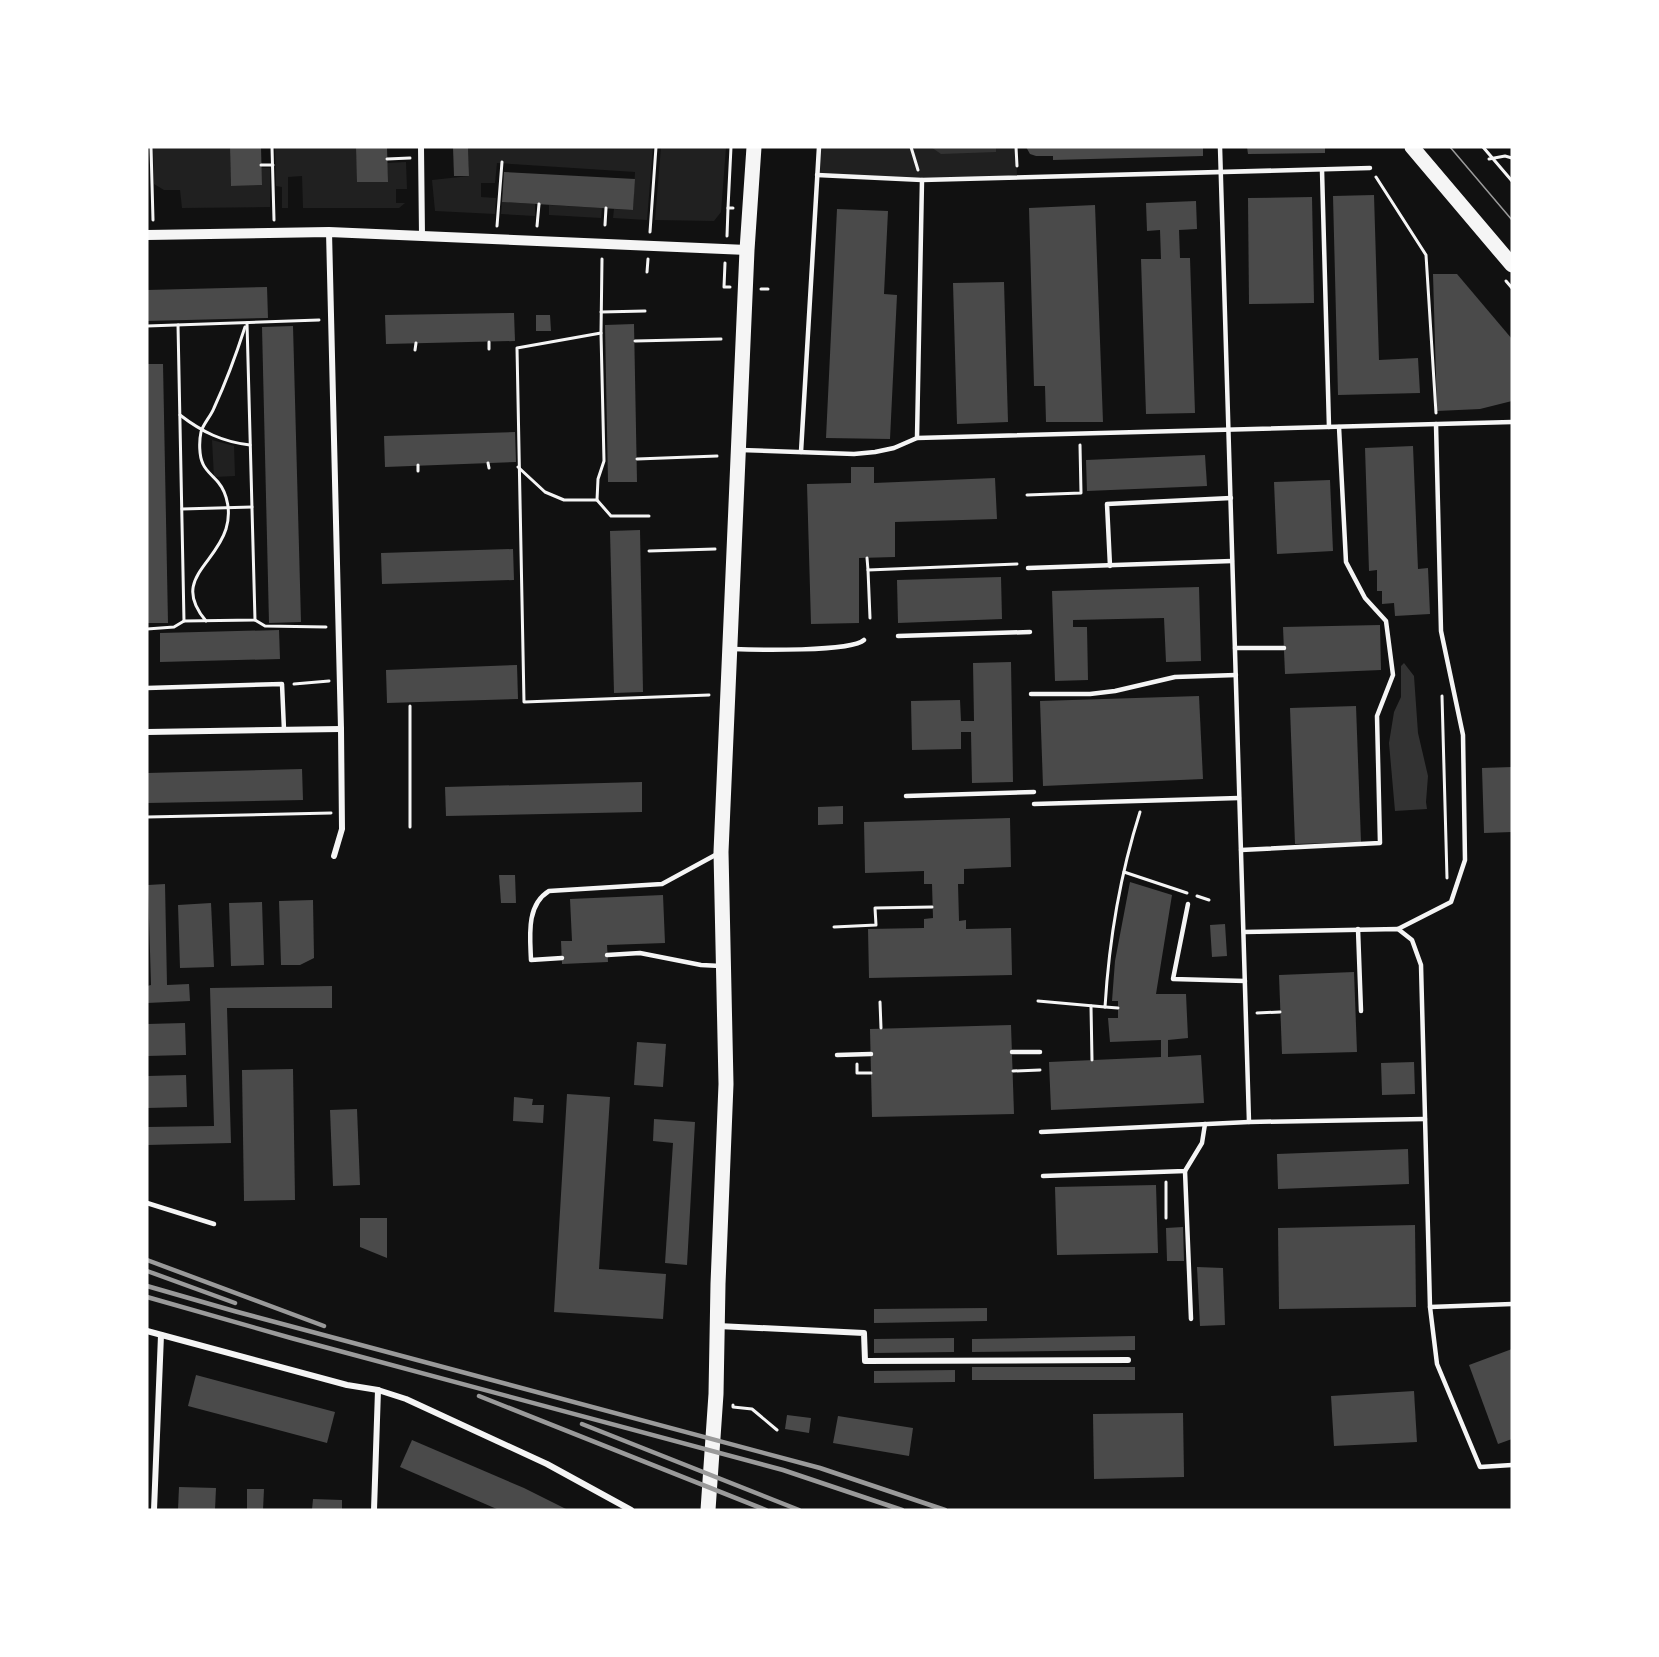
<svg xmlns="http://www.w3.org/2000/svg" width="1659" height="1657" font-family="Spectral,serif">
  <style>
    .green { fill: #202020 }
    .water { fill: #333 }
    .building { fill: #4a4a4a }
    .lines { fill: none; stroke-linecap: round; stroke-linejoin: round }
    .path { stroke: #f5f5f5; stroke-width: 3 }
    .service { stroke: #f5f5f5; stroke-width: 4.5 }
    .minor { stroke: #f5f5f5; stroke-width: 6 }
    .tertiary { stroke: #f5f5f5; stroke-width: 10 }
    .primary { stroke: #f5f5f5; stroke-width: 15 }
    .tram { stroke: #9a9a9a; stroke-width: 1.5 }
    .rail { stroke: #9a9a9a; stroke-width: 4.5 }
  </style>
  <rect width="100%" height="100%" fill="#111"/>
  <g class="green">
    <polygon points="153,147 230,147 231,186 262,185 261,168 270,168 270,207 182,208 180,190 164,190 154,184"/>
    <polygon points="275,147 356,147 358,182 388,181 387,163 406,162 407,189 396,189 396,203 405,203 399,208 303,208 302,176 288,177 288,208 282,208 282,187 276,186"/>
    <polygon points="468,147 653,147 647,220 613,218 614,209 633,210 635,172 497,163 495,183 481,183 481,197 496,198 495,214 435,211 432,180 469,176"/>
    <polygon points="661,147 726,147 721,212 714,221 655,220"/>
    <polygon points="819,147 1016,147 1017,177 922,180 817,175"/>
    <polygon points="502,202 535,204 535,216 501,214"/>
    <polygon points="549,205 602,208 601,218 549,215"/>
    <polygon points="212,440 234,446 235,476 214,477"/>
  </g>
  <g class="water">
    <polygon points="931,147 996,147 996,152 941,154"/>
    <polygon points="1404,663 1414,676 1418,733 1428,776 1426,802 1427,809 1395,811 1389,743 1394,712 1401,697 1401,666"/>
  </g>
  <g class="building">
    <polygon points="230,147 261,147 262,185 231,186"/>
    <polygon points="356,147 387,147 388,182 357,182"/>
    <polygon points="453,147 468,147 469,176 454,176"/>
    <polygon points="1026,147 1203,147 1203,156 1053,160 1053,156 1036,156 1030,154"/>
    <polygon points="1247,147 1325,147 1325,153 1248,154"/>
    <polygon points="504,172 635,179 633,210 502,202"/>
    <polygon points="1374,195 1379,360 1418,358 1420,393 1338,395 1333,196"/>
    <polygon points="1312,197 1314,303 1249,304 1248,198"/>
    <polygon points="1196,201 1197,229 1179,230 1180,258 1190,258 1195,413 1146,414 1141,259 1161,259 1160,230 1147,231 1146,203"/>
    <polygon points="1095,205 1103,422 1046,422 1045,386 1034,386 1029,208"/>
    <polygon points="837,209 888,211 884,294 897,295 890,439 826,438"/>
    <polygon points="1433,274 1457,274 1512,339 1512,401 1480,409 1437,411"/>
    <polygon points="1004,282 1008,422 957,424 953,283"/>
    <polygon points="267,287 268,318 147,321 147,290"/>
    <polygon points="514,313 515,341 386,344 385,315"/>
    <polygon points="536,315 550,315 551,331 536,331"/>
    <polygon points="634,324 637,482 608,482 605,325"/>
    <polygon points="293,326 301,622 269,623 262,327"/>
    <polygon points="147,364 163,364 168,623 147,623"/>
    <polygon points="515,432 516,462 385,467 384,436"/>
    <polygon points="1413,446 1418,569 1428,568 1430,614 1395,616 1394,603 1382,604 1382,591 1377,591 1377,570 1369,571 1365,448"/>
    <polygon points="1205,455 1207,486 1087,491 1086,460"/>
    <polygon points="851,467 874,467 874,483 995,478 997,519 895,522 895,557 859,558 859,623 811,624 807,484 851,483"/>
    <polygon points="1330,480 1333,551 1277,554 1274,482"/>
    <polygon points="640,530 643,692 614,693 610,531"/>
    <polygon points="513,549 514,580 382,584 381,553"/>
    <polygon points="1001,577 1002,619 898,623 897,580"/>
    <polygon points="1199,587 1201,661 1166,662 1164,618 1073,620 1073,627 1087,627 1088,680 1055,681 1052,591"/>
    <polygon points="1380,625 1381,670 1285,674 1283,627"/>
    <polygon points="279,630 280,659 160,662 160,633"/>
    <polygon points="1011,662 1013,782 972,783 971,732 961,732 961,749 912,750 911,701 960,700 961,721 974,721 973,663"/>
    <polygon points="517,665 518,699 387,703 386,670"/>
    <polygon points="1199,696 1203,779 1043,786 1040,701"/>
    <polygon points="1356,706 1361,842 1295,844 1290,708"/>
    <polygon points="1512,767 1512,832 1484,833 1482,768"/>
    <polygon points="302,769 303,800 147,803 147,773"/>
    <polygon points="642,782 642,812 446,816 445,787"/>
    <polygon points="843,806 843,824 818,825 818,807"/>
    <polygon points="1010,818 1011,867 964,869 964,884 958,884 959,921 966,920 966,929 1011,928 1012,975 869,978 868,929 924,928 924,919 933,918 932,884 924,884 924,871 865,873 864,822"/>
    <polygon points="499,875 515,875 516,903 501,903"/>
    <polygon points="1130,882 1172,895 1156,994 1186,994 1188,1038 1168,1040 1168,1057 1201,1055 1204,1103 1051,1110 1049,1062 1161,1057 1161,1040 1110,1042 1108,1018 1118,1018 1118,1001 1112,1001 1115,961"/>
    <polygon points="165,884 167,985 189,984 190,1001 147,1003 147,986 151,985 148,885"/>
    <polygon points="663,895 665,943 607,945 608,962 562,964 561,941 572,941 570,899"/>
    <polygon points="313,900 314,958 300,965 281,965 279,901"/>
    <polygon points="262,902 264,965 231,966 229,903"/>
    <polygon points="211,903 214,967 180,968 178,905"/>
    <polygon points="1225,924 1227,956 1212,957 1210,925"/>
    <polygon points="1354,972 1357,1052 1282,1054 1279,975"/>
    <polygon points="332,986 332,1008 227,1008 231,1143 147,1145 147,1127 214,1126 210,988"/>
    <polygon points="185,1023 186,1055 147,1056 147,1024"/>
    <polygon points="1011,1025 1014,1114 872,1117 870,1029"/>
    <polygon points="637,1042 666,1044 663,1087 634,1085"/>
    <polygon points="1414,1062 1415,1094 1382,1095 1381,1063"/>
    <polygon points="293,1069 295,1200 244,1201 242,1070"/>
    <polygon points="186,1075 187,1107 147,1108 147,1076"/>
    <polygon points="567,1094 610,1097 599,1269 666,1274 663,1319 554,1312"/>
    <polygon points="514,1097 533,1099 532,1105 544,1105 543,1123 513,1121"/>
    <polygon points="357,1109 360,1185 333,1186 330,1110"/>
    <polygon points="654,1119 695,1122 687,1265 665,1263 673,1143 653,1141"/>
    <polygon points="1408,1149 1409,1184 1278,1189 1277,1154"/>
    <polygon points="1156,1185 1158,1253 1057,1255 1055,1187"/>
    <polygon points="360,1218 387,1218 387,1258 360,1247"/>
    <polygon points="1415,1225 1416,1307 1279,1309 1278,1228"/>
    <polygon points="1183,1227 1184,1261 1167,1261 1166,1228"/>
    <polygon points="1197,1267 1223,1268 1225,1325 1200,1326"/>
    <polygon points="987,1308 987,1321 874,1323 874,1309"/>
    <polygon points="1135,1336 1135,1350 972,1352 972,1339"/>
    <polygon points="954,1338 954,1352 874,1353 874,1339"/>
    <polygon points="1512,1349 1512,1439 1498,1444 1469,1365"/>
    <rect x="972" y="1367" width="163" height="13"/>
    <polygon points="955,1370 955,1382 874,1383 874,1371"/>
    <polygon points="196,1375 335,1412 327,1443 188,1406"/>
    <polygon points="1414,1391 1417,1442 1334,1446 1331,1396"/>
    <polygon points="1183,1413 1184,1477 1094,1479 1093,1414"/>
    <polygon points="787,1415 811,1418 809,1433 785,1429"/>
    <polygon points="838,1416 913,1428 909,1456 833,1443"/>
    <polygon points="412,1440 524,1488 568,1510 499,1510 400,1467"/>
    <polygon points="179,1487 216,1488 215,1510 178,1510"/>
    <polygon points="247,1489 264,1489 263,1510 247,1510"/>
    <polygon points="313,1499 342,1500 342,1510 312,1510"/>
  </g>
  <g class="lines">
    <g class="path">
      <polyline points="151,147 153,220"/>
      <polyline points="272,147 274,220"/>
      <polyline points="911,147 918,170"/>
      <polyline points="1016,147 1017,166"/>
      <polyline points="1483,147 1512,181"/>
      <polyline points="387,159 410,158"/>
      <polyline points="1489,159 1505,156 1512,158"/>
      <polyline points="261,165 273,165"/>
      <polyline points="1376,177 1426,255 1436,413"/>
      <polyline points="728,208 731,147"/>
      <polyline points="605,225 606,208"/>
      <polyline points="497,226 502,162"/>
      <polyline points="537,226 539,204"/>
      <polyline points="650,232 656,147"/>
      <polyline points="727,236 728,208 733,208"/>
      <polyline points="725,263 724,287 730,287"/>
      <polyline points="647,272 648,259"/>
      <polyline points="1506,281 1512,288"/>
      <polyline points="761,289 768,289"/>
      <polyline points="601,312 645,311"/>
      <polyline points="178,325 184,621 255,620 247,323"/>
      <polyline points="147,326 319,320"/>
      <polyline points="601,333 517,348 524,702 709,695"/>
      <polyline points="635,341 721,339"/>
      <polyline points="489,342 489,349"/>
      <polyline points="415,350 416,343"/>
      <path d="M 180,415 C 202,432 223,442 250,445"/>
      <polyline points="637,459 717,456"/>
      <polyline points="488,463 489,468"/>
      <polyline points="418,465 418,471"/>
      <polyline points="518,467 545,492 564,500 597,500 611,516 649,516"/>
      <polyline points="1027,495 1081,493 1080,445"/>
      <polyline points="597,500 598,479 604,461 601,333 602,259"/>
      <polyline points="182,509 252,507"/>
      <polyline points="649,551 715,549"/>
      <polyline points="867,558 868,570 1017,564"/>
      <polyline points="868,570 870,618"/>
      <polyline points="255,620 265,626 326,627"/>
      <path d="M 206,621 C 171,580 215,565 226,529 C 231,513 228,494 218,482 C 213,476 206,471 203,464 C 199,456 199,441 201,432 C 203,424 211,416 214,408 C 226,382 236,355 245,327"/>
      <polyline points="147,629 174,627 184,621"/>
      <polyline points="294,684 329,681"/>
      <polyline points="1442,696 1447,878"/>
      <polyline points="410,706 410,827"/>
      <polyline points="147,817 331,813"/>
      <polyline points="1124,872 1187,893"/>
      <polyline points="1197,896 1209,900"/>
      <polyline points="834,927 876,925 875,908 932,907"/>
      <path d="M 1038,1001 L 1105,1007 C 1109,941 1120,875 1140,812"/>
      <polyline points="880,1002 881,1028"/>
      <polyline points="1091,1006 1092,1060"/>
      <polyline points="1105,1007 1118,1008"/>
      <polyline points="1257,1013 1280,1012"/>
      <polyline points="857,1064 857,1073 871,1073"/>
      <polyline points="1013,1071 1040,1070"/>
      <polyline points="1166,1182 1166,1218"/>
      <polyline points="733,1405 733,1407 752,1409 777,1430"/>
    </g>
    <g class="service">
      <polyline points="1220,147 1249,1122"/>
      <polyline points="1322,170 1329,427"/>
      <polyline points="817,175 922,180 1370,168"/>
      <polyline points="917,438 922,180"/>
      <polyline points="741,450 854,454 875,452 894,448 917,438 1512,422"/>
      <polyline points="801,452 819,147"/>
      <polyline points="1110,566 1107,504 1231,498"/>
      <polyline points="1028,568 1232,561"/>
      <polyline points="898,636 1030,632"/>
      <polyline points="1235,648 1284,648"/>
      <path d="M 733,649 C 755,650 851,652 864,640"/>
      <polyline points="147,688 282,684 284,730"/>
      <polyline points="1031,694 1090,694 1115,691 1175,677 1236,675"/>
      <polyline points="906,796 1034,792"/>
      <polyline points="1034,804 1239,798"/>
      <polyline points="1241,850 1380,843 1377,716 1393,675 1386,621 1365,598 1346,562 1339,427"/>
      <polyline points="1188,904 1173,979 1245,981"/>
      <polyline points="1358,929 1361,1011"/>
      <polyline points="1398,929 1451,902 1465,860 1463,735 1441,631 1436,424"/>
      <polyline points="1244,932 1398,929 1412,940 1421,965 1430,1307 1437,1364 1480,1467 1512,1465"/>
      <polyline points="607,955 640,953 701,965 721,966"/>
      <path d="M 562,958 L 531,960 C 530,936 526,905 549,891 L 662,884 L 719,853"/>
      <polyline points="1012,1052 1040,1052"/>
      <polyline points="837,1055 871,1054"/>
      <polyline points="1041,1132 1249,1122 1425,1119"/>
      <polyline points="1185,1171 1191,1319"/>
      <polyline points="1043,1176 1185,1171 1202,1143 1205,1124"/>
      <polyline points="147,1203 214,1224"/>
      <polyline points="1430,1307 1512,1304"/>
    </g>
    <g class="minor">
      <polyline points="421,147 422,236"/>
      <polyline points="329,232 341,729 342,829 334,856"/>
      <polyline points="147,732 341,729"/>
      <polyline points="718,1326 864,1333 865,1361 1128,1360"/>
      <polyline points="147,1331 347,1385 378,1390 406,1399 547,1464 631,1510"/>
      <polyline points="154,1510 161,1335"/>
      <polyline points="374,1510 378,1390"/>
    </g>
    <polyline class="tertiary" points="147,235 329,232 747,250"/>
    <g class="primary">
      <polyline points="1412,147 1512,265"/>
      <polyline points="708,1510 716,1394 718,1284 726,1084 721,852 747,250 754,147"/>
    </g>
    <polyline class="tram" points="1450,147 1512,220"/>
    <g class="rail">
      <polyline points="147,1260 324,1326"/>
      <polyline points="147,1271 235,1303"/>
      <polyline points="147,1286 234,1311 820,1468 945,1510"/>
      <polyline points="147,1297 291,1338 783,1470 902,1510"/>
      <polyline points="479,1396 766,1510"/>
      <polyline points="582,1424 799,1510"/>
    </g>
  </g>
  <rect width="1659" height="1657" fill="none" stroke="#ffffff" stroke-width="297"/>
</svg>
